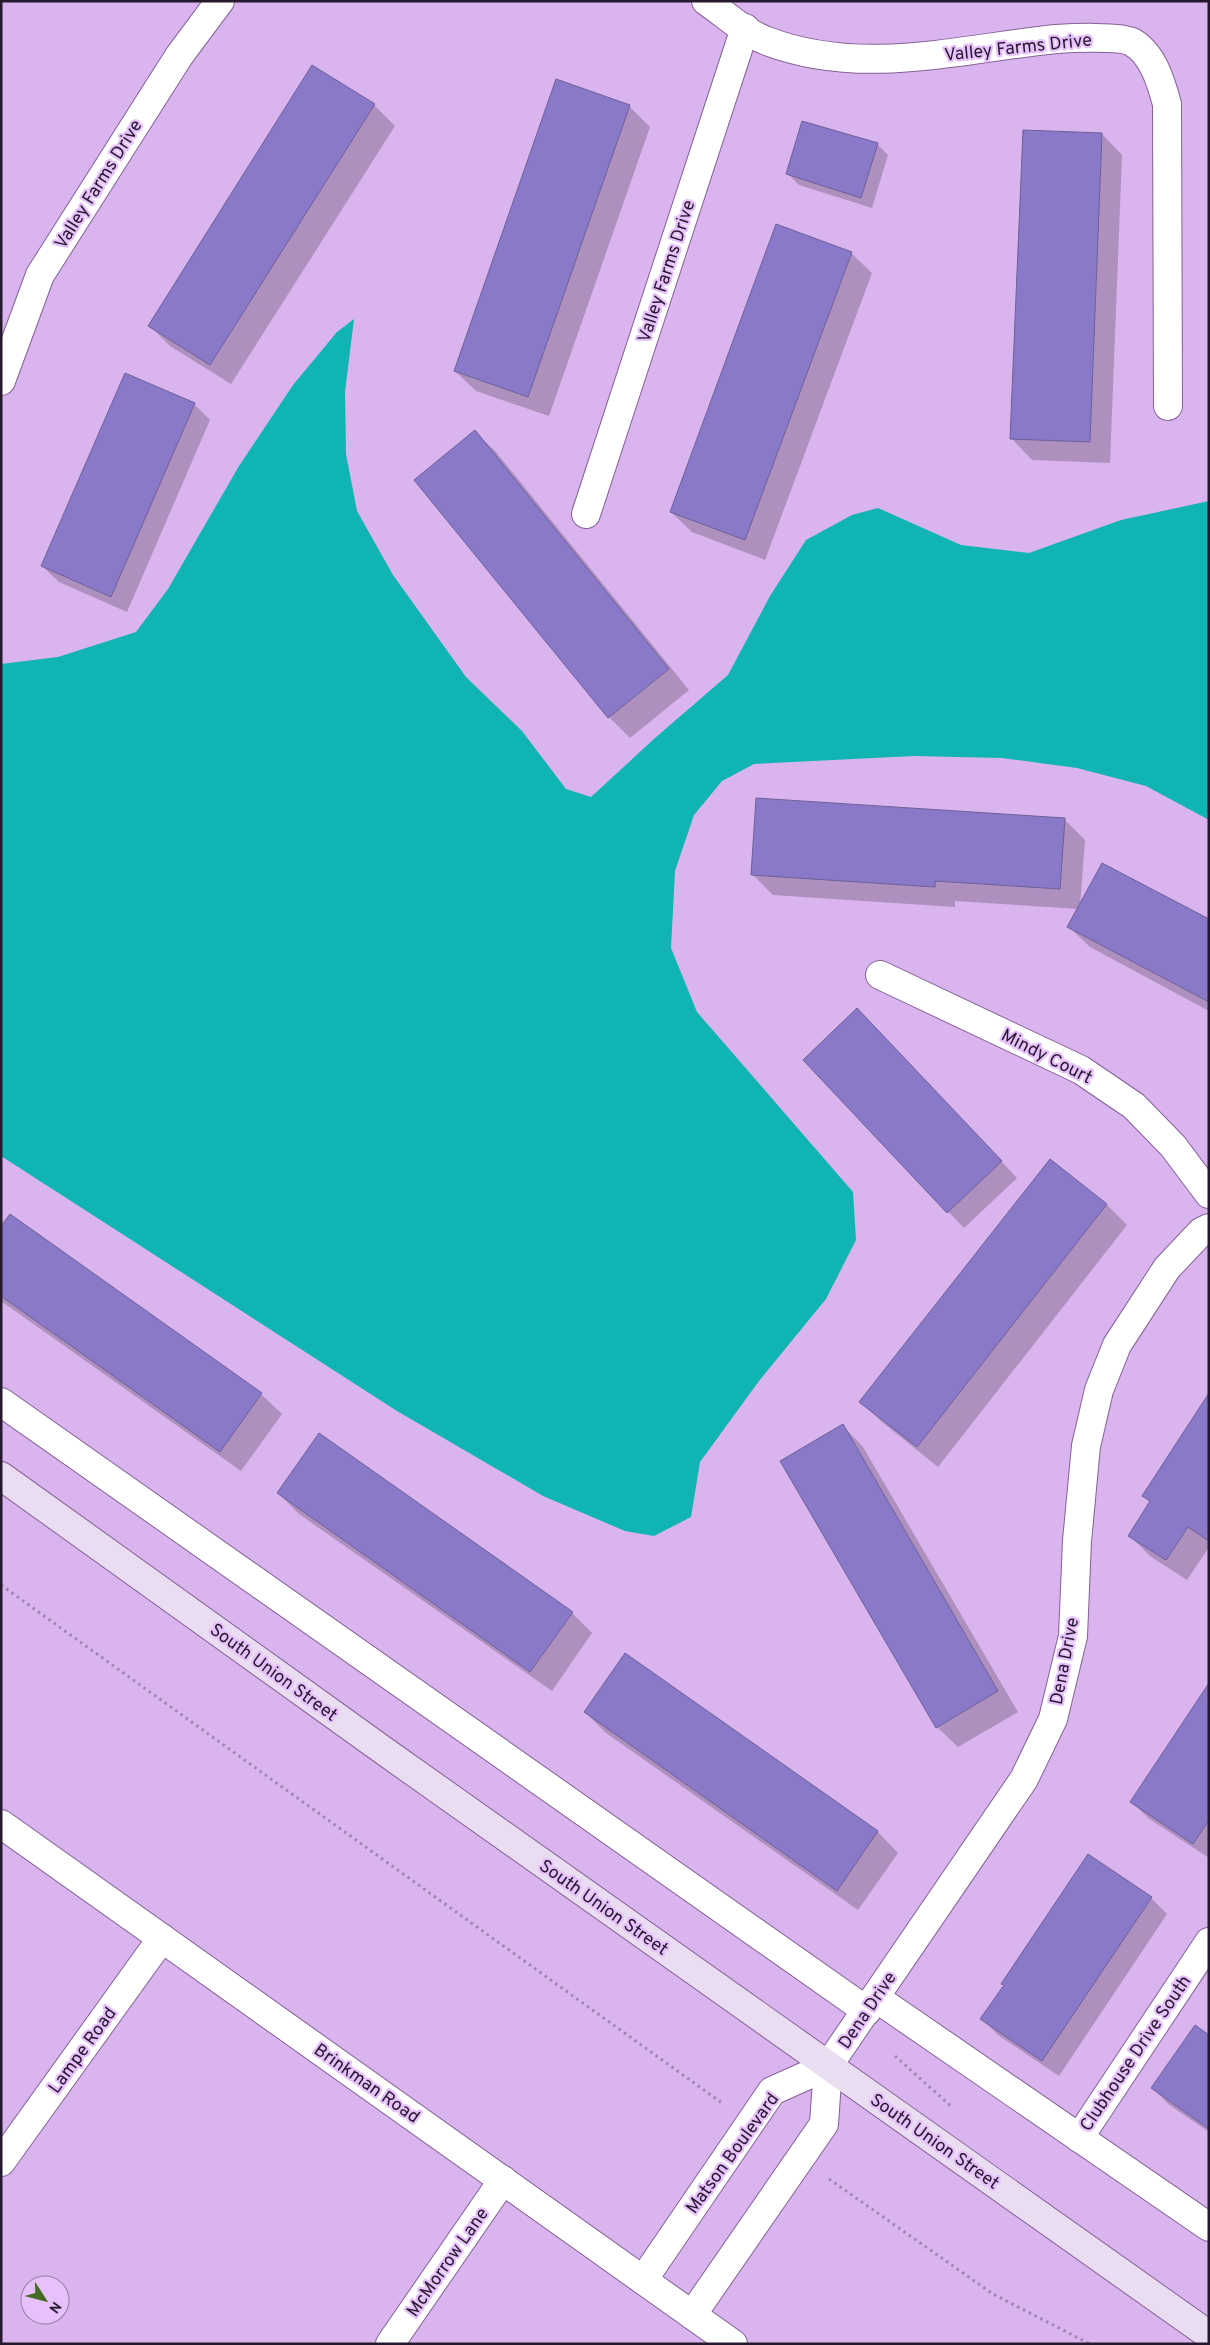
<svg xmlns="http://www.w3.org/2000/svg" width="1210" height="2345" font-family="Overpass,sans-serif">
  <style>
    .water { fill: #10b5b3 }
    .shadow { fill: #0003 }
    .building { fill: #8a78c8; stroke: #6d6199 }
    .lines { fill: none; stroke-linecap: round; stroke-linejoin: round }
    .street-casing { stroke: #846296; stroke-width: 30 }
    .secondary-casing { stroke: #846296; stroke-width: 30 }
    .path { stroke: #a284b3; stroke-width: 3; stroke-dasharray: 2.5 4; stroke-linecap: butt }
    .street { stroke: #fff; stroke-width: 28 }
    .secondary { stroke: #eaddf2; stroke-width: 28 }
    .labels { text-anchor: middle; stroke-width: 4.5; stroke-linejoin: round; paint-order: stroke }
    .street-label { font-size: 18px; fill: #26182d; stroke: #e6c1fb }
  </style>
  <rect width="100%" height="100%" fill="#d9b4ee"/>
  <polygon class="water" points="354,319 345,392 346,454 357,511 393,575 466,677 522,731 566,789 591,797 655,738 728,675 770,596 806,540 852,515 878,508 961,545 1029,553 1121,520 1209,501 1209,820 1146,786 1077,768 1002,758 914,756 754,764 722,781 694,815 675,871 671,948 697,1012 853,1192 856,1240 826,1299 759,1381 700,1462 691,1517 654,1536 625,1531 543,1496 397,1411 1,1156 1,664 58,657 136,632 168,589 239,466 293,385 337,332"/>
  <g class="shadow">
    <polygon points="374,105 395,126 231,384 170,346 150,326"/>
    <polygon points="629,106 650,127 549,416 476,391 455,371"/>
    <polygon points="1102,134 1122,155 1110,463 1032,460 1012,439"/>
    <polygon points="877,144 888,155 872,208 799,185 788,174"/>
    <polygon points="851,253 872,273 765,560 692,532 671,512"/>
    <polygon points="194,404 210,420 127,612 59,582 42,566"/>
    <polygon points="475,432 496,452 689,690 630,738 609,717 416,480"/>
    <polygon points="1064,819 1085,840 1080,906 1209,921 1209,1011 1090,947 1069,927 1078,909 955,901 955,907 773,895 752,874"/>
    <polygon points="873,1026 1017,1178 964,1228 804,1060"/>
    <polygon points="1051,1161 1107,1205 1127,1225 938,1467 882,1422 861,1402"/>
    <polygon points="1,1228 261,1394 282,1414 241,1471 1,1301"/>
    <polygon points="1209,1396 1209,1547 1187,1580 1150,1556 1129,1535 1151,1503 1144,1496"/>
    <polygon points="843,1426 863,1447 1018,1712 958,1747 937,1727"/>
    <polygon points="278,1493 572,1613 592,1633 552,1691 299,1514"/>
    <polygon points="626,1655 878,1832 898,1853 858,1910 606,1733 585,1712"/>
    <polygon points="1209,1685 1209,1858 1148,1818 1132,1802"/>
    <polygon points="1151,1898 1167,1914 1059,2076 998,2035 982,2019"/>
    <polygon points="1209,2037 1209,2132 1168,2104 1152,2087"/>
  </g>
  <g class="building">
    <polygon points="312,65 375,104 210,365 148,326"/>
    <polygon points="556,79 630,105 528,397 454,371"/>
    <polygon points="802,121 878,143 861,198 786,174"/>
    <polygon points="1023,130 1102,133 1090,442 1010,439"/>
    <polygon points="776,224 852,252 745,540 670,512"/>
    <polygon points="125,373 195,403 111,597 41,566"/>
    <polygon points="475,430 669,669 608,718 414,480"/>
    <polygon points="756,798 1065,818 1060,889 935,881 935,887 751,875"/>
    <polygon points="1102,863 1209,919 1209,1002 1067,927"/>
    <polygon points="857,1008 1002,1161 947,1213 803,1060"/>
    <polygon points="1050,1159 1107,1204 917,1447 859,1402"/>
    <polygon points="10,1214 262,1393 220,1452 1,1296 1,1226"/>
    <polygon points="1209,1393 1209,1538 1207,1540 1188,1527 1166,1560 1128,1536 1150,1501 1142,1496"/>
    <polygon points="843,1424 998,1691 936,1728 780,1461"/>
    <polygon points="319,1433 573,1612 530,1672 277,1493"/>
    <polygon points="625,1653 878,1831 837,1891 584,1712"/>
    <polygon points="1209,1683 1209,1820 1193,1844 1130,1802"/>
    <polygon points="1088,1854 1152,1897 1042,2061 980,2019 1004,1985 1001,1984"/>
    <polygon points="1195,2025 1209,2035 1209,2129 1151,2088"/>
  </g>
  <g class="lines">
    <defs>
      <g id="street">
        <path d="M 706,1 C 725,14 745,33 767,41 C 861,77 960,49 1056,39 C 1071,38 1121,36 1132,42 C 1153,54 1161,82 1167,104 L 1168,406"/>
        <polyline points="1,381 40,275 179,56 220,1"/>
        <polyline points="586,514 745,28"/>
        <polyline points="880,975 1081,1070 1134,1106 1173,1146 1209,1194"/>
        <polyline points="1,1402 867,2011"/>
        <polyline points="1,1824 733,2344"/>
        <polyline points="876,1998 1209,2227"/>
        <polyline points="828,2066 1024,1779 1053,1719 1073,1636 1077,1541 1086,1446 1099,1390 1117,1345 1167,1268 1201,1232 1209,1228"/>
        <polyline points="1079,2138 1209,1942"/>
        <polyline points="1,2162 162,1938"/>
        <polyline points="643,2280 772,2091 828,2066"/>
        <polyline points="692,2315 824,2124 828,2066"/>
        <polyline points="390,2344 503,2180"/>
      </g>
      <polyline id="secondary" points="1,1476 387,1753 1209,2335"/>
    </defs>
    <use href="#street" class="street-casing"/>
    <use href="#secondary" class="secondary-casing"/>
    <g class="path">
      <polyline points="1,1585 722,2103"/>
      <polyline points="895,2056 953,2108"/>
      <polyline points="829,2179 993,2294 1090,2344"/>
    </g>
    <use href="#street" class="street"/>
    <use href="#secondary" class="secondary"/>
  </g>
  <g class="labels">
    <g class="street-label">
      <text transform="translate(1018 47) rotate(-6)" y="6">Valley Farms Drive</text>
      <text transform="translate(98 184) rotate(-58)" y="6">Valley Farms Drive</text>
      <text transform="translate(666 271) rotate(-72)" y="6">Valley Farms Drive</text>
      <text transform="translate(1047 1056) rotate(27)" y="6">Mindy Court</text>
      <text transform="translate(1064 1661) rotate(-79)" y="6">Dena Drive</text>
      <text transform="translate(274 1672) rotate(36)" y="6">South Union Street</text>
      <text transform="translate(604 1907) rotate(35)" y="6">South Union Street</text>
      <text transform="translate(867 2010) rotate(-56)" y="6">Dena Drive</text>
      <text transform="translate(82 2050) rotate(-54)" y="6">Lampe Road</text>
      <text transform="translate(1135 2053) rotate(-56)" y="6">Clubhouse Drive South</text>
      <text transform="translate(367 2083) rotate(35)" y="6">Brinkman Road</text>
      <text transform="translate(935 2141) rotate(35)" y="6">South Union Street</text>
      <text transform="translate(732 2153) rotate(-54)" y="6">Matson Boulevard</text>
      <text transform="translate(447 2262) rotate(-55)" y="6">McMorrow Lane</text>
    </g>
  </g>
  <rect width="1210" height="2345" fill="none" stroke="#26182d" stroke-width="5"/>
  <g transform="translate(45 2300) rotate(126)"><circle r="24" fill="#e6c1fb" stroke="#997da9"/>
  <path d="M0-4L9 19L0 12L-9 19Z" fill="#446a24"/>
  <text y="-8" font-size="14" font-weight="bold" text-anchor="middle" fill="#26182d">N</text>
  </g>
</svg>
